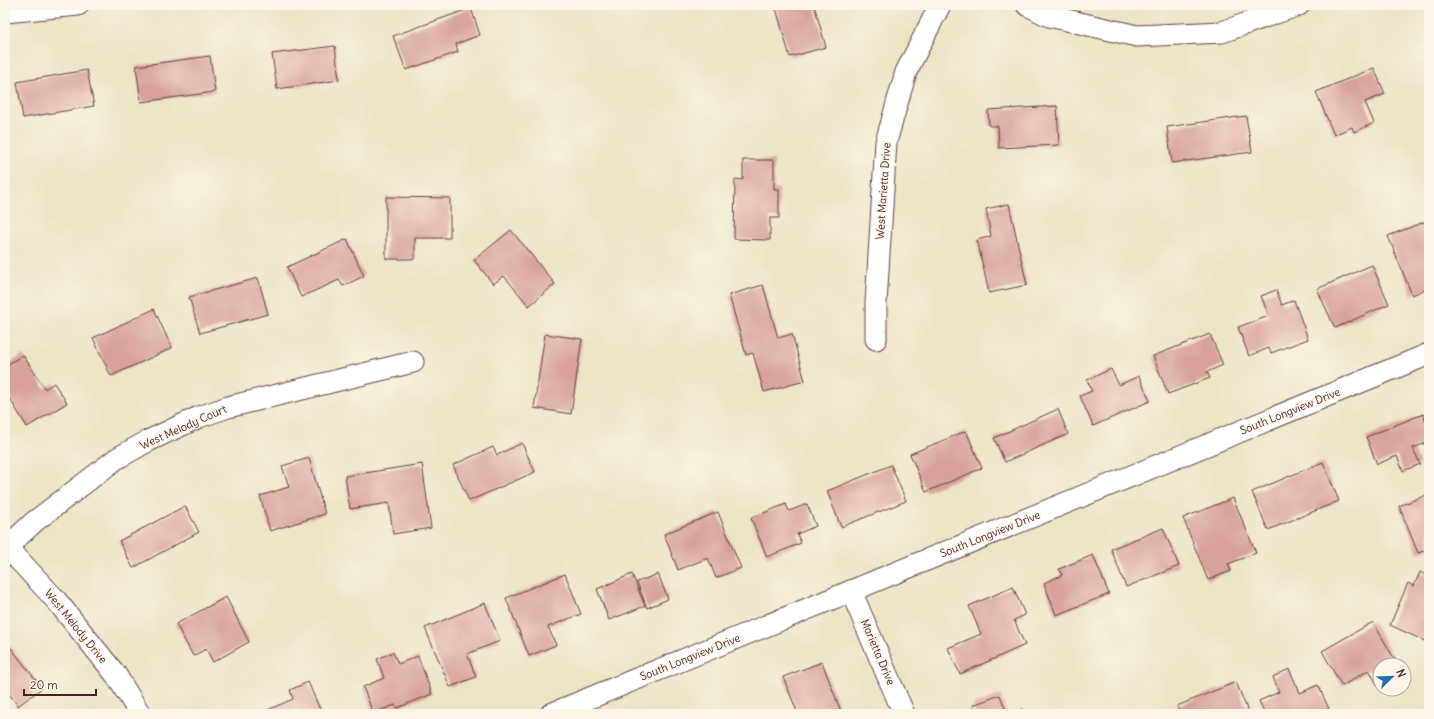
<svg xmlns="http://www.w3.org/2000/svg" width="1434" height="719" font-family="Delius,sans-serif">
  <style>
    .building { fill: #d8a29c }
    .lines { fill: none; stroke-linecap: round; stroke-linejoin: round }
    .minor-casing { stroke: #623d42; stroke-width: 23 }
    .minor { stroke: #fff; stroke-width: 21 }
    .labels { text-anchor: middle; stroke-width: 3; stroke-linejoin: round; paint-order: stroke }
    .street-label { font-size: 11px; fill: #4a1f2b; stroke: #fcf5e5 }
  </style>
  <rect width="100%" height="100%" fill="#fcf5e5"/>
  <filter id="ink" filterUnits="userSpaceOnUse"><feTurbulence type="fractalNoise" baseFrequency=".025" numOctaves="2"/><feDisplacementMap in="SourceGraphic" scale="8" xChannelSelector="R" yChannelSelector="G"/><feConvolveMatrix kernelMatrix="1 2 1 2 8 2 1 2 1" color-interpolation-filters="sRGB"/></filter>
  <filter id="wash" filterUnits="userSpaceOnUse"><feTurbulence type="fractalNoise" baseFrequency=".012" numOctaves="4" result="noise"/><feDisplacementMap in="SourceGraphic" scale="16" xChannelSelector="R" yChannelSelector="G"/><feGaussianBlur stdDeviation="0.9" result="paint"/><feColorMatrix in="noise" values="0 0 0 0 0 0 0 0 0 0 0 0 0 0 0 0 0 1.4 0 .05"/><feComposite in="paint" operator="in"/></filter>
  <g filter="url(#wash)">
    <rect width="100%" height="100%" fill="#ebe4c5"/>
    <g id="blocks">
      <g class="building">
        <polygon points="775,5 814,5 826,47 790,57"/>
        <polygon points="471,8 480,35 456,44 458,52 406,70 393,36"/>
        <polygon points="335,46 339,80 277,89 272,54"/>
        <polygon points="210,56 215,92 141,102 136,66"/>
        <polygon points="1374,68 1385,94 1365,102 1374,123 1354,132 1352,127 1334,135 1316,92"/>
        <polygon points="87,70 94,106 23,118 17,82"/>
        <polygon points="1057,106 1059,145 999,148 998,126 989,126 988,110"/>
        <polygon points="1246,116 1252,152 1172,163 1167,127"/>
        <polygon points="743,160 774,160 774,189 779,189 779,218 770,218 770,240 734,239 735,179 743,180"/>
        <polygon points="386,197 450,198 450,238 415,238 415,259 386,259"/>
        <polygon points="1009,204 1027,285 989,293 977,240 991,236 986,209"/>
        <polygon points="1429,220 1429,288 1412,295 1388,236"/>
        <polygon points="511,230 555,284 529,306 504,276 493,284 474,260"/>
        <polygon points="347,239 364,276 343,286 339,280 301,297 287,267"/>
        <polygon points="1372,265 1389,304 1335,328 1317,289"/>
        <polygon points="258,278 268,314 200,333 189,297"/>
        <polygon points="763,285 778,338 792,334 805,381 764,392 753,353 746,355 729,295"/>
        <polygon points="1276,290 1282,305 1294,300 1308,339 1271,353 1269,348 1249,356 1238,327 1269,316 1261,296"/>
        <polygon points="154,309 172,348 111,376 93,338"/>
        <polygon points="545,334 582,339 571,414 534,408"/>
        <polygon points="1210,334 1223,365 1207,372 1210,378 1168,394 1153,356"/>
        <polygon points="23,355 45,389 54,383 67,403 27,427 10,399 5,402 5,366"/>
        <polygon points="1111,369 1119,385 1139,376 1150,401 1093,426 1080,396 1092,391 1087,380"/>
        <polygon points="1058,409 1068,434 1005,462 994,438"/>
        <polygon points="1423,414 1429,429 1429,442 1413,448 1420,464 1403,471 1397,456 1377,464 1366,437"/>
        <polygon points="966,431 982,468 926,492 910,454"/>
        <polygon points="522,443 535,472 469,501 453,465 493,447 497,455"/>
        <polygon points="309,458 325,514 270,531 260,496 289,487 282,466"/>
        <polygon points="1323,462 1339,501 1268,530 1252,492"/>
        <polygon points="422,464 431,528 393,534 389,503 350,509 345,476"/>
        <polygon points="891,465 906,501 841,527 827,491"/>
        <polygon points="1429,494 1429,549 1418,553 1399,506"/>
        <polygon points="1233,498 1256,553 1228,564 1231,571 1208,580 1183,518"/>
        <polygon points="786,504 789,511 807,504 816,526 797,534 801,543 767,557 751,518"/>
        <polygon points="185,506 199,532 133,568 119,541"/>
        <polygon points="718,512 741,568 716,578 708,558 678,570 664,534"/>
        <polygon points="1163,528 1179,566 1126,587 1111,549"/>
        <polygon points="1093,555 1109,594 1056,615 1044,583 1062,575 1059,569"/>
        <polygon points="1420,572 1429,577 1429,643 1390,625 1408,583 1414,586"/>
        <polygon points="565,574 581,614 548,627 556,645 529,656 506,598"/>
        <polygon points="632,574 645,606 609,620 597,589"/>
        <polygon points="658,574 668,599 647,608 637,582"/>
        <polygon points="1013,587 1025,615 1014,620 1025,645 960,674 948,648 981,634 969,606"/>
        <polygon points="226,597 249,642 213,662 206,649 193,656 176,624"/>
        <polygon points="485,603 500,641 467,654 476,677 450,687 425,628"/>
        <polygon points="1373,622 1398,665 1380,665 1380,690 1369,670 1342,686 1322,651"/>
        <polygon points="5,640 42,688 18,706 5,688"/>
        <polygon points="393,652 398,664 418,656 432,694 397,708 395,705 373,713 363,687 384,678 377,659"/>
        <polygon points="822,662 842,714 798,714 783,677"/>
        <polygon points="1289,669 1300,693 1318,685 1329,709 1318,714 1265,714 1259,701 1279,692 1273,677"/>
        <polygon points="308,682 322,714 258,714 293,699 290,690"/>
        <polygon points="1236,682 1249,714 1180,714 1177,706"/>
        <polygon points="1000,695 1007,714 976,714 973,705"/>
        <polygon points="1023,709 1024,714 1011,714"/>
      </g>
    </g>
  </g>
  <g filter="url(#ink)">
    <use href="#blocks" fill-opacity="0" stroke="#623d42" stroke-width="1"/>
    <g class="lines">
      <defs>
        <g id="minor">
          <polyline points="1027,5 1049,16 1137,36 1222,32 1299,5"/>
          <polyline points="5,12 78,5"/>
          <polyline points="876,339 876,303 886,142 906,72 940,5"/>
          <polyline points="5,545 56,600 116,675 140,714"/>
          <polyline points="7,547 34,522 116,459 148,441 199,417 228,407 413,362"/>
          <polyline points="851,591 904,714"/>
          <polyline points="551,714 1429,354"/>
        </g>
      </defs>
      <use href="#minor" class="minor-casing"/>
      <use href="#minor" class="minor"/>
    </g>
  </g>
  <g class="labels">
    <g class="street-label">
      <text transform="translate(883 191) rotate(-86)" y="4">West Marietta Drive</text>
      <text transform="translate(1290 411) rotate(-22)" y="4">South Longview Drive</text>
      <text transform="translate(183 427) rotate(-24)" y="4">West Melody Court</text>
      <text transform="translate(990 534) rotate(-22)" y="4">South Longview Drive</text>
      <text transform="translate(76 626) rotate(51)" y="4">West Melody Drive</text>
      <text transform="translate(878 652) rotate(67)" y="4">Marietta Drive</text>
      <text transform="translate(690 657) rotate(-22)" y="4">South Longview Drive</text>
    </g>
  </g>
  <rect width="1434" height="719" fill="none" stroke="#fcf5e5" stroke-width="20"/>
  <g transform="translate(1392 677) rotate(67)"><circle r="19" fill="#fcf5e5" stroke="#b59f9b"/>
  <path d="M0-3L7 15L0 10L-7 15Z" fill="#1f6fb2"/>
  <text y="-6" font-size="11" font-weight="bold" text-anchor="middle" fill="#4a1f2b">N</text>
  </g>
  <path d="M24 689v6h72v-6" fill="none" stroke="#4a1f2b" stroke-width="2"/>
  <text x="30" y="689" font-size="12" fill="#4a1f2b" stroke="#fcf5e5" stroke-width="3" paint-order="stroke">20 m</text>
</svg>
